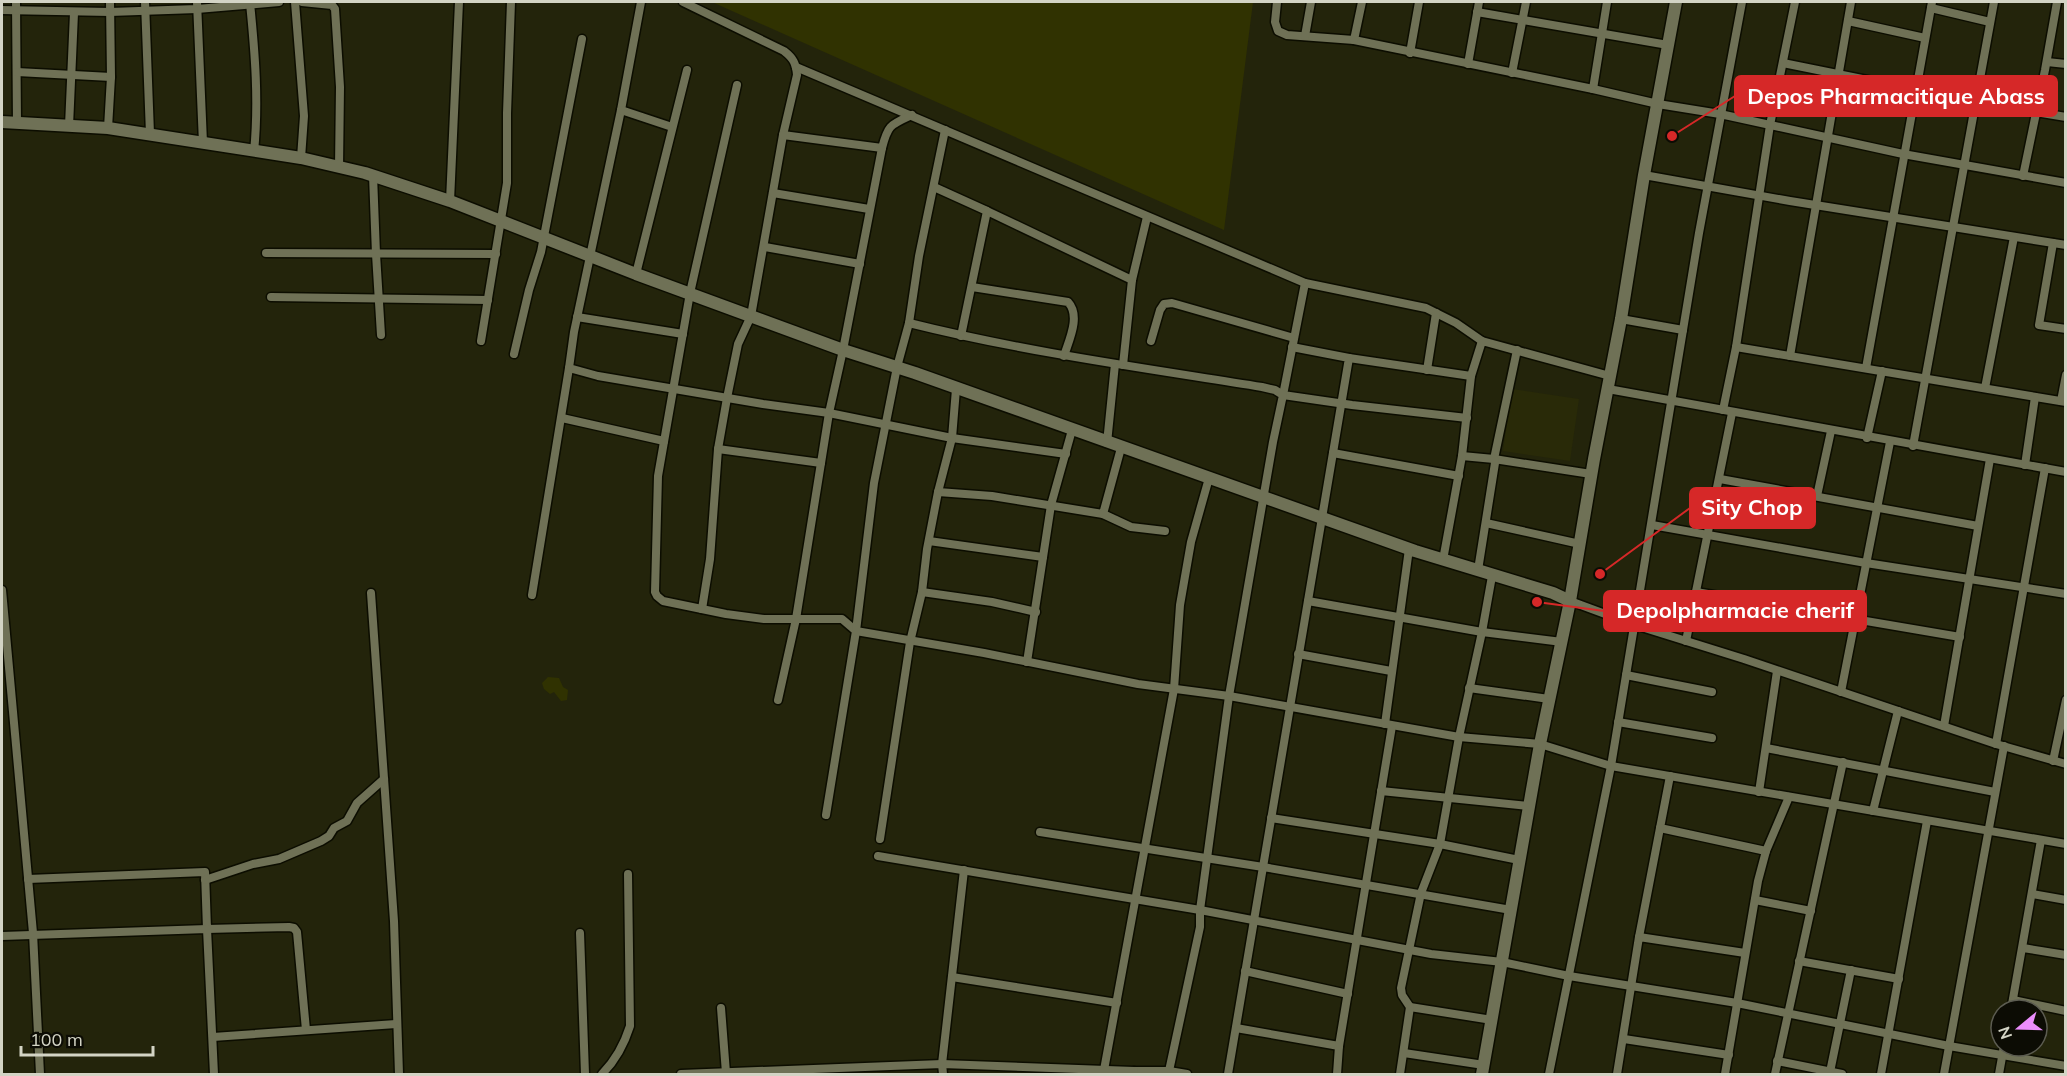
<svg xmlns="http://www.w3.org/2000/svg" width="2067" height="1076" font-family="Mulish,sans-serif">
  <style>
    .built { fill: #292a08 }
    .green { fill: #303201 }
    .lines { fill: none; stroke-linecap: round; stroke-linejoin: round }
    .street-casing { stroke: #0c0d00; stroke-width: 11 }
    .secondary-casing { stroke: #0c0d00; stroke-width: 15 }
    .street { stroke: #6f7156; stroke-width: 8 }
    .secondary { stroke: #6f7156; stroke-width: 12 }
    .leader { fill: none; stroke: #d62828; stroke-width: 2 }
    .callout-dot { fill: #d62828; stroke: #0c0c04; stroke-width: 2 }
    .callout { fill: #d62828; stroke: #d62828; stroke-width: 2 }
    .callout-label { font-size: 22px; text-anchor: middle; font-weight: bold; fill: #fff }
  </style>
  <rect width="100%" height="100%" fill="#23240b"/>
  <polygon class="built" points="1512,389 1579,399 1570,461 1503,451"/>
  <g class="green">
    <polygon points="712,2 1253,2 1224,230"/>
    <polygon points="548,677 559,678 563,687 568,690 567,700 561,701 554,692 550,694 544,689 542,683"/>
  </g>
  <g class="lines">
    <defs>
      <g id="street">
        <polyline points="16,2 17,123"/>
        <polyline points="145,2 150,134"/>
        <polyline points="197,2 203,143"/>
        <polyline points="295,2 304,116 301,158"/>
        <polyline points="302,2 332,5 335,9 340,87 339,167"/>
        <polyline points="641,2 621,110 574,332 569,368 598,376 763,404 829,413 952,438 1066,454"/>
        <path d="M 683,2 L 784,51 C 793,58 796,63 797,75 L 783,135 L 751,316 L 738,344 L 727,398 L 718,449 L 710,559 L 702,609"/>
        <polyline points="1277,2 1275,22 1278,31 1287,35 1354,40 1593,89 1658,104 1720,114 1903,154 2066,183"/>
        <path d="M 250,3 C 255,53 259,102 254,152"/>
        <polyline points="1931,8 1990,22"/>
        <polyline points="2,10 110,12 197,9 279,2"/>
        <polyline points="1477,12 1668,45"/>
        <polyline points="1848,21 1925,38"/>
        <polyline points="1305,36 1311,2"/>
        <polyline points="1354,40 1362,2"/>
        <polyline points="1410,53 1419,2"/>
        <polyline points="2047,62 2066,64"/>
        <polyline points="1783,63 1976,102 2066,117"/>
        <polyline points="1468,64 1479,2"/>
        <polyline points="796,67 1305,283 1283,395 1352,405 1467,418"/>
        <polyline points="17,72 111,77"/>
        <polyline points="1512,73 1526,2"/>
        <polyline points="737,85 690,293 658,476 655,592 657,596 663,601 726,614 764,619 842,619 856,631 826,815"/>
        <polyline points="1593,89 1607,2"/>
        <polyline points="621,110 672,127"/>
        <polyline points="69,126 74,13"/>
        <polyline points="108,128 111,77 110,2"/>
        <polyline points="945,130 919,256 909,323 897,367 874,483 856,631 984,653 1138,684 1229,696 1459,737 1540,744 1611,766 2066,844"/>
        <polyline points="783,135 882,148"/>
        <polyline points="373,175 376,254 381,335"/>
        <polyline points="1644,175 1790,201 2066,245"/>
        <polyline points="2023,176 2045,70 2057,2"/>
        <polyline points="934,187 987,211 961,336"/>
        <polyline points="773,193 869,209"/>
        <polyline points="450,201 459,2"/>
        <polyline points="987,211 1132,280"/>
        <polyline points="2053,243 2039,325 2066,329"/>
        <polyline points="765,247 860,264"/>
        <polyline points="266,253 496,254"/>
        <polyline points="636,274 687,70"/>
        <polyline points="1305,283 1426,308 1456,323 1482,341"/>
        <path d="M 972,287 L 1068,302 C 1081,316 1069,340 1064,356"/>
        <polyline points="271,297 488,300"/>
        <polyline points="577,317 683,334"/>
        <polyline points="1621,319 1683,330"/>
        <path d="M 909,323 C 1025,352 1144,368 1262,387 L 1275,390 L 1283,395 L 1273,442 L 1229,696 L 1200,910 L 1200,927 L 1169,1071"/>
        <polyline points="481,341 507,183 507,113 511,2"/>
        <polyline points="1151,341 1160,310 1164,304 1172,303 1294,338"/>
        <polyline points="1736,347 2066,402"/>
        <polyline points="1517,350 1494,459 1591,474"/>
        <polyline points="514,354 529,290 541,252 582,39"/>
        <polyline points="1790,356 1851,2"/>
        <polyline points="1349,358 1471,376"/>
        <polyline points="1123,365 1132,280 1147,217"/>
        <polyline points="1866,368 1932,2"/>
        <polyline points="1427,370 1436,313"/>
        <polyline points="1985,388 2014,237"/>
        <polyline points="1608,389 2066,472"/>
        <polyline points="2061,401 2066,375"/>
        <polyline points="1723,410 1736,347 1770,125 1795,2"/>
        <polyline points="562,418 664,441"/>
        <polyline points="1867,438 1882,371"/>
        <polyline points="1107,443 1115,364"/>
        <polyline points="1913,446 1994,2"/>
        <polyline points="718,449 821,463"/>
        <polyline points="1333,453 1459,476"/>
        <polyline points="1462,456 1494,459 1495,463 1478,570"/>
        <polyline points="2025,465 2035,397"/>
        <polyline points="1720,479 1978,526"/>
        <polyline points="938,492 992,496 1103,514 1121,448"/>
        <polyline points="1817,496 1831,431"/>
        <polyline points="1103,514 1131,527 1165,531"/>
        <polyline points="1486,523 1580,544"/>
        <polyline points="1652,525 1866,563 2066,594"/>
        <polyline points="929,541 1043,557"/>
        <polyline points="1443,560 1462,456 1471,376 1482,341 1610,376"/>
        <polyline points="2,590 33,933 40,1074"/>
        <polyline points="922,592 992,602 1036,612"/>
        <polyline points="1696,592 1960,637"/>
        <polyline points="371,593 394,921 399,1074"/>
        <polyline points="532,595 569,368"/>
        <polyline points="1308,601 1482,632 1562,642"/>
        <polyline points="1570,601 1635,625 1744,659 1996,744 2066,764"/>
        <polyline points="1686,641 1732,413"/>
        <polyline points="1298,654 1391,671"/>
        <polyline points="1027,662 1051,505 1072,430"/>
        <polyline points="1626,675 1712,692"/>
        <polyline points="1469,688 1549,699"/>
        <polyline points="1841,692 1890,442"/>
        <path d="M 778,700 L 796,619 L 829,413 L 843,350 L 882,148 C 888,125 890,125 912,115"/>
        <polyline points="1618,722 1712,738"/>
        <polyline points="1385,724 1409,549"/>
        <polyline points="1944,726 1990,459"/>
        <polyline points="1996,744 2045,468"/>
        <polyline points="1766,748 1995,792"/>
        <polyline points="2053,761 2066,700"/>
        <polyline points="1670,776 1660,828 1766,851"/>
        <polyline points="1381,791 1529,806"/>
        <polyline points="1759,792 1777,671"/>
        <polyline points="1873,811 1898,711"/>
        <polyline points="1271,818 1440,844 1519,860"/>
        <polyline points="1040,832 1263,867 1511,910"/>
        <polyline points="880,839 910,642 922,592 927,549 938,492 952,438 956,389"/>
        <polyline points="878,856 1200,910 1431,954 1502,962 1569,976 1737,1003 1949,1046 2066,1066"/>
        <polyline points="28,879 205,872 207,929 289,927 294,928 297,932 306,1030"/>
        <polyline points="205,880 253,864 279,859 321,841 329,836 334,828 347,821 357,803 384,779"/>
        <polyline points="2032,894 2066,900"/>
        <polyline points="1755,900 1811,911"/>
        <polyline points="580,933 585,1074"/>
        <polyline points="2,936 207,929 214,1074"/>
        <polyline points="1639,937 1660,828"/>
        <polyline points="2023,948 2066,955"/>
        <polyline points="1799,961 1899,979"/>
        <polyline points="1245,971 1348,994"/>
        <polyline points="952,977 1117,1003"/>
        <polyline points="2013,1000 2066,1011"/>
        <polyline points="1410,1007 1492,1020"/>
        <polyline points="721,1008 726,1073"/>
        <polyline points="2011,1010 2041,840"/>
        <polyline points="1236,1028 1339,1046"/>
        <polyline points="213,1037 396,1024"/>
        <polyline points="1624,1039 1729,1055"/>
        <polyline points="1404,1053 1484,1065"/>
        <polyline points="1777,1061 1842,1074"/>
        <polyline points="1104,1070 1174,689 1180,605 1191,542 1209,478"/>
        <polyline points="1134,1071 1169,1071 1187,1074"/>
        <polyline points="1830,1072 1851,970"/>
        <path d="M 602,1074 C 616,1060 624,1045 630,1026 L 628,874"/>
        <polyline points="681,1074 942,1064 1134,1071 1134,1074"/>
        <polyline points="943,1074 942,1064 964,870"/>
        <polyline points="1228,1074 1349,358 1292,347"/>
        <polyline points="1337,1074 1339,1046 1392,726"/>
        <polyline points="1400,1074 1410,1007 1402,995 1401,988 1421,893 1440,844 1459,737 1482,632 1492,576"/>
        <polyline points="1549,1074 1611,766 1699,233 1742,2"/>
        <polyline points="1617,1074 1639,937 1745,953"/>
        <polyline points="1725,1074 1758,881 1766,851 1789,797"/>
        <polyline points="1775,1074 1843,762"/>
        <polyline points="1881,1074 1927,821"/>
        <polyline points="1944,1074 2004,746"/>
        <polyline points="1999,1074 2004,1046"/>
      </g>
      <g id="secondary">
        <polyline points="2,122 108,128 301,158 365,173 450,201 636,274 843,350 915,373 1415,551 1553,593 1570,601"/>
        <polyline points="1482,1074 1540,744 1570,601 1594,459 1621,319 1644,175 1676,2"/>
      </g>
    </defs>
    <use href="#street" class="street-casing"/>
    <use href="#secondary" class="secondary-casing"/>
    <use href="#street" class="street"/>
    <use href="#secondary" class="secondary"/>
  </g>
  <path class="leader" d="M1672 136L1735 96M1600 574L1690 508M1537 602L1604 611"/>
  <g class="callout-dot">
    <circle cx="1672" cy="136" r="6"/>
    <circle cx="1600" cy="574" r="6"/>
    <circle cx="1537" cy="602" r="6"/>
  </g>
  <g class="callout">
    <rect x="1735" y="76" width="322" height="40" rx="6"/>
    <rect x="1690" y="488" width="125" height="40" rx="6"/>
    <rect x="1604" y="591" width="262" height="40" rx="6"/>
  </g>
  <g class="callout-label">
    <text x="1896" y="104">Depos Pharmacitique Abass</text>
    <text x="1752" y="515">Sity Chop</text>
    <text x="1735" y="618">Depolpharmacie cherif</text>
  </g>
  <rect width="2067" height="1076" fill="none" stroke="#d3d4c5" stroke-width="6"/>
  <g transform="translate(2019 1028) rotate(251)"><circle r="28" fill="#0c0c04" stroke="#5c5c51" stroke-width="1.5"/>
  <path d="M0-4.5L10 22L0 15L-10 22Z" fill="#eb8dfc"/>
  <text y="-9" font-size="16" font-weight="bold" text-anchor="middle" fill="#d3d4c5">N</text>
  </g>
  <path d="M21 1046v9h132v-9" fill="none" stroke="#d3d4c5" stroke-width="3"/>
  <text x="30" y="1046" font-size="18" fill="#d3d4c5" stroke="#0c0c04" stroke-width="4.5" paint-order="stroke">100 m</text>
</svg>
